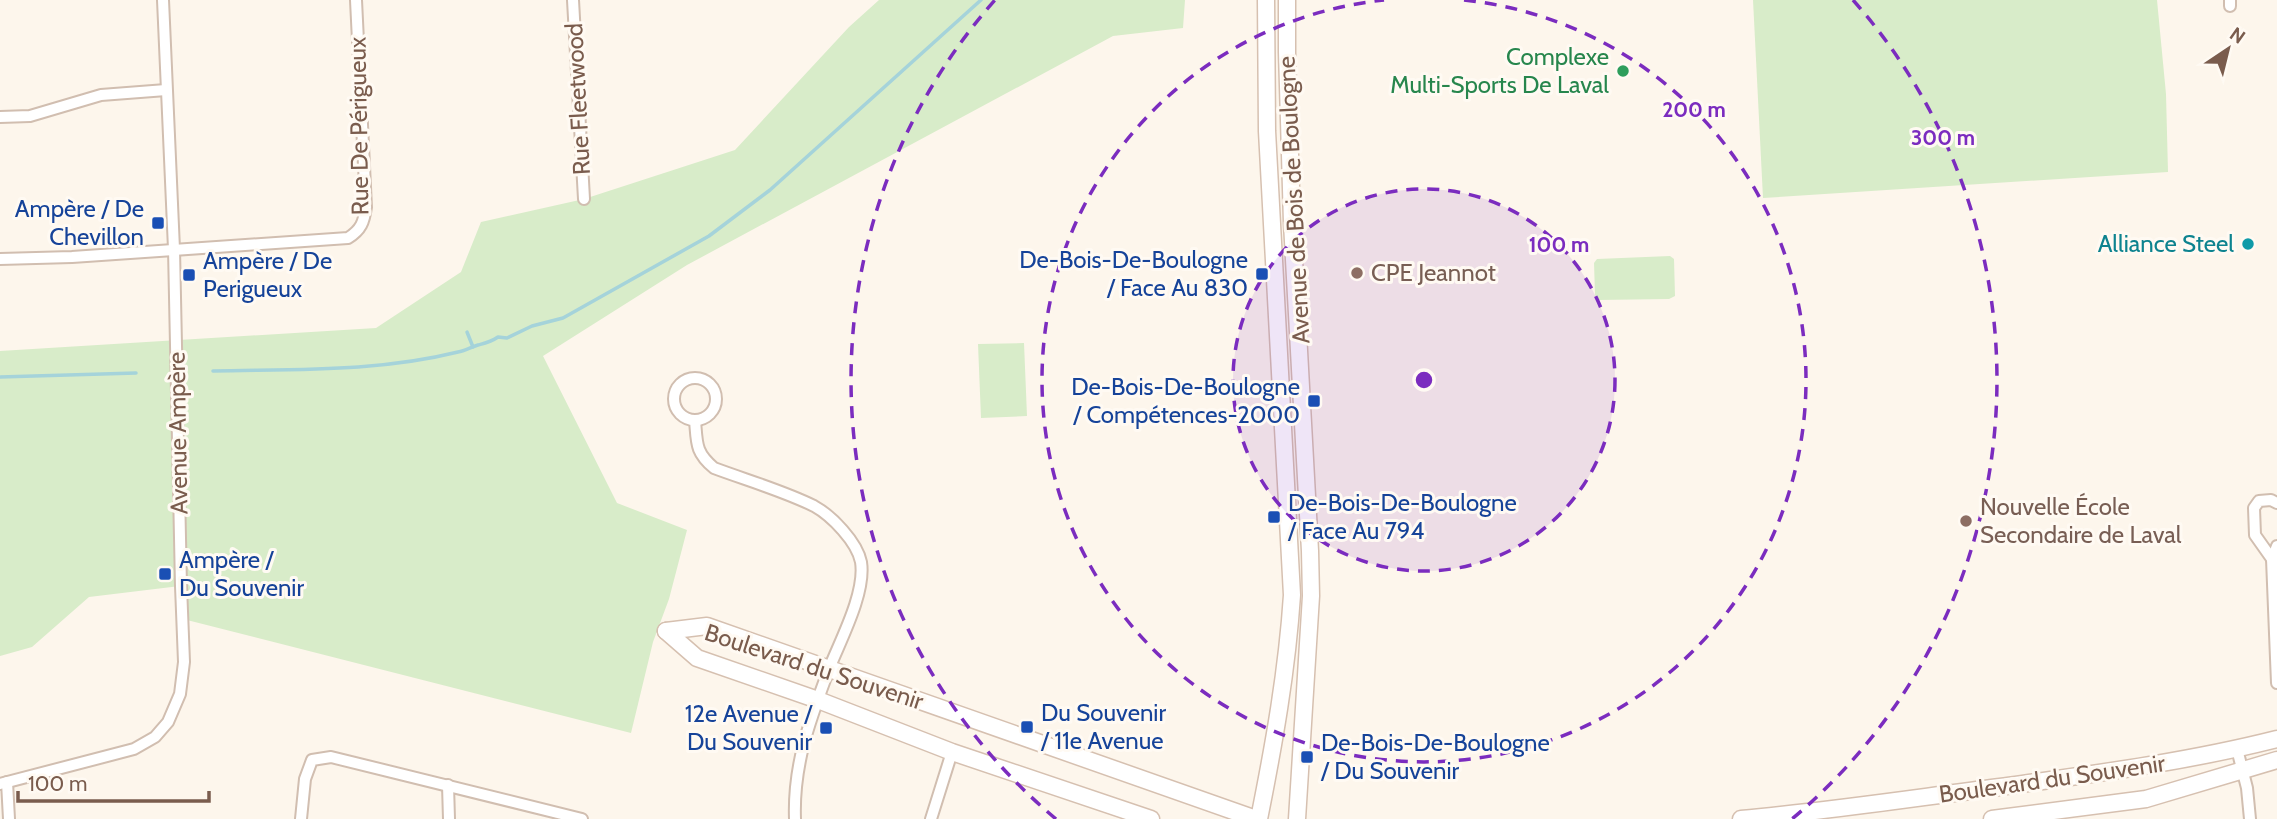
<svg xmlns="http://www.w3.org/2000/svg" width="2277" height="819" font-family="Cabin,sans-serif">
  <style>
    .green { fill: #d8ecc9 }
    .lines { fill: none; stroke-linecap: round; stroke-linejoin: round }
    .stream { stroke: #a5d3da; stroke-width: 3.5 }
    .street-casing { stroke: #d1beb0; stroke-width: 14 }
    .secondary-casing { stroke: #d6c0b0; stroke-width: 19 }
    .street { stroke: #fff; stroke-width: 10 }
    .secondary { stroke: #fff; stroke-width: 16 }
    .ring { fill: none; stroke: #7b2cbf; stroke-width: 3.5; stroke-dasharray: 12 9 }
    .leisure-dot { fill: #2e9e5b; stroke: #fffaf3; stroke-width: 2.5 }
    .transit-dot { fill: #1a4fb4; stroke: #fffaf3; stroke-width: 2.5 }
    .culture-dot { fill: #0f9aa8; stroke: #fffaf3; stroke-width: 2.5 }
    .education-dot { fill: #8d6e63; stroke: #fffaf3; stroke-width: 2.5 }
    .labels { text-anchor: middle; stroke-width: 6; stroke-linejoin: round; paint-order: stroke }
    .leisure-label { font-size: 24px; fill: #27864d; stroke: #fffaf3; text-anchor: end }
    .street-label { font-size: 24px; fill: #7a5c4d; stroke: #fffaf3 }
    .transit-label { font-size: 24px; fill: #164399; stroke: #fffaf3; text-anchor: start }
    .culture-label { font-size: 24px; fill: #0d838f; stroke: #fffaf3; text-anchor: end }
    .education-label { font-size: 24px; fill: #785e54; stroke: #fffaf3; text-anchor: start }
    .centre { fill: #7b2cbf; stroke: #fffaf3; stroke-width: 3.5 }
    .ring-label { font-size: 21px; text-anchor: middle; font-weight: bold; fill: #7b2cbf; stroke: #fffaf3; stroke-width: 6; stroke-linejoin: round; paint-order: stroke }
  </style>
  <rect width="100%" height="100%" fill="#fdf6ec"/>
  <g class="green">
    <polygon points="879,0 1185,0 1183,28 1113,36 687,265 543,356 617,503 687,530 669,599 653,642 631,733 183,619 180,586 89,597 32,647 0,656 0,351 376,328 461,272 481,222 584,199 735,150 849,27"/>
    <polygon points="1753,0 2157,0 2166,94 2168,172 1763,198"/>
    <polygon points="1670,256 1674,259 1675,296 1669,299 1598,300 1595,295 1594,263 1597,259"/>
    <polygon points="1024,343 1027,416 981,418 978,344"/>
  </g>
  <g class="lines">
    <g class="stream">
      <polyline points="467,332 473,347"/>
      <path d="M 213,371 C 295,369 378,372 458,352 C 465,351 471,347 478,345 C 486,343 491,342 498,337 L 507,338 L 532,326 L 563,318 L 709,236 L 770,190 L 981,0"/>
      <polyline points="0,377 136,373"/>
    </g>
    <defs>
      <g id="street">
        <polyline points="573,0 584,199"/>
        <polyline points="2230,0 2230,6"/>
        <polyline points="0,117 30,116 101,95 166,90"/>
        <path d="M 0,259 L 72,257 L 348,238 C 361,230 364,222 366,207 L 356,0"/>
        <circle cx="695" cy="399" r="21"/>
        <path d="M 695,420 C 697,443 695,452 714,468 C 746,480 784,491 814,506 C 832,516 857,542 861,562 C 866,593 840,641 829,669 C 810,720 793,764 795,819"/>
        <polyline points="2277,546 2272,559 2277,683"/>
        <polyline points="2272,559 2255,535 2254,508 2259,501 2271,500 2277,503"/>
        <polyline points="2237,749 2247,788 2250,819"/>
        <polyline points="7,782 9,819"/>
        <polyline points="0,784 134,749 155,737 168,722 180,694 184,662 181,586 174,249 163,0"/>
        <polyline points="448,785 449,819"/>
        <polyline points="301,819 305,779 312,760 331,757 582,819"/>
        <polyline points="931,819 952,752"/>
      </g>
      <g id="secondary">
        <polyline points="1287,0 1287,52 1292,223 1310,551 1311,596 1297,819"/>
        <polyline points="666,631 707,626 1256,819"/>
        <polyline points="666,631 697,658 818,700 952,752 1151,819"/>
        <path d="M 1259,819 C 1274,744 1287,671 1292,595 L 1267,131 L 1266,0"/>
        <path d="M 1741,819 C 1828,811 1914,798 2000,787 C 2093,774 2186,762 2277,739"/>
        <polyline points="1992,819 2146,799 2277,760"/>
      </g>
    </defs>
    <use href="#street" class="street-casing"/>
    <use href="#secondary" class="secondary-casing"/>
    <use href="#street" class="street"/>
    <use href="#secondary" class="secondary"/>
  </g>
  <circle cx="1424" cy="380" r="191" fill="#7b2cbf" fill-opacity=".12"/>
  <g class="ring">
    <circle cx="1424" cy="380" r="191"/>
    <path d="M1464 0A382 382 0 1 1 1384 0"/>
    <path d="M1056 819A573 573 0 0 1 995 0M1853 0A573 573 0 0 1 1792 819"/>
  </g>
  <circle class="leisure-dot" cx="1623" cy="71" r="7"/>
  <g class="transit-dot">
    <rect x="151" y="216" width="14" height="14" rx="3.5"/>
    <rect x="1255" y="267" width="14" height="14" rx="3.5"/>
    <rect x="182" y="268" width="14" height="14" rx="3.5"/>
    <rect x="1307" y="394" width="14" height="14" rx="3.5"/>
    <rect x="1267" y="510" width="14" height="14" rx="3.5"/>
    <rect x="158" y="567" width="14" height="14" rx="3.5"/>
    <rect x="1020" y="720" width="14" height="14" rx="3.5"/>
    <rect x="819" y="721" width="14" height="14" rx="3.5"/>
    <rect x="1300" y="750" width="14" height="14" rx="3.5"/>
  </g>
  <circle class="culture-dot" cx="2248" cy="244" r="7"/>
  <g class="education-dot">
    <circle cx="1357" cy="273" r="7"/>
    <circle cx="1966" cy="521" r="7"/>
  </g>
  <g class="labels">
    <g class="leisure-label">
      <text x="1609" y="65">Complexe<tspan x="1609" dy="28">Multi-Sports De Laval</tspan></text>
    </g>
    <g class="street-label">
      <text transform="translate(578 99) rotate(-93)" y="8">Rue Fleetwood</text>
      <text transform="translate(359 126) rotate(-91)" y="8">Rue De Périgueux</text>
      <text transform="translate(1294 200) rotate(-93)" y="8">Avenue de Bois de Boulogne</text>
      <text transform="translate(178 433) rotate(-91)" y="8">Avenue Ampère</text>
      <text transform="translate(814 667) rotate(18)" y="8">Boulevard du Souvenir</text>
      <text transform="translate(2052 779) rotate(-8)" y="8">Boulevard du Souvenir</text>
    </g>
    <g class="transit-label">
      <text x="144" y="217" text-anchor="end">Ampère / De<tspan x="144" dy="28">Chevillon</tspan></text>
      <text x="1248" y="268" text-anchor="end">De-Bois-De-Boulogne<tspan x="1248" dy="28">/ Face Au 830</tspan></text>
      <text x="203" y="269">Ampère / De<tspan x="203" dy="28">Perigueux</tspan></text>
      <text x="1300" y="395" text-anchor="end">De-Bois-De-Boulogne<tspan x="1300" dy="28">/ Compétences-2000</tspan></text>
      <text x="1288" y="511">De-Bois-De-Boulogne<tspan x="1288" dy="28">/ Face Au 794</tspan></text>
      <text x="179" y="568">Ampère /<tspan x="179" dy="28">Du Souvenir</tspan></text>
      <text x="1041" y="721">Du Souvenir<tspan x="1041" dy="28">/ 11e Avenue</tspan></text>
      <text x="812" y="722" text-anchor="end">12e Avenue /<tspan x="812" dy="28">Du Souvenir</tspan></text>
      <text x="1321" y="751">De-Bois-De-Boulogne<tspan x="1321" dy="28">/ Du Souvenir</tspan></text>
    </g>
    <g class="culture-label">
      <text x="2234" y="252">Alliance Steel</text>
    </g>
    <g class="education-label">
      <text x="1371" y="281">CPE Jeannot</text>
      <text x="1980" y="515">Nouvelle École<tspan x="1980" dy="28">Secondaire de Laval</tspan></text>
    </g>
  </g>
  <circle cx="1424" cy="380" r="10" class="centre"/>
  <g class="ring-label">
    <text x="1694" y="117">200 m</text>
    <text x="1943" y="145">300 m</text>
    <text x="1559" y="252">100 m</text>
  </g>
  <g transform="translate(2228 49) rotate(35)" stroke="#fffaf3" stroke-width="5" paint-order="stroke">
  <path d="M0-5L12 26L0 18L-12 26Z" fill="#7a5c4d"/>
  <text y="-10" font-size="19" font-weight="bold" text-anchor="middle" fill="#7a5c4d">N</text>
  </g>
  <path d="M18 791v10h191v-10" fill="none" stroke="#7a5c4d" stroke-width="3.5"/>
  <text x="28" y="791" font-size="21" fill="#7a5c4d" stroke="#fffaf3" stroke-width="5" paint-order="stroke">100 m</text>
</svg>
